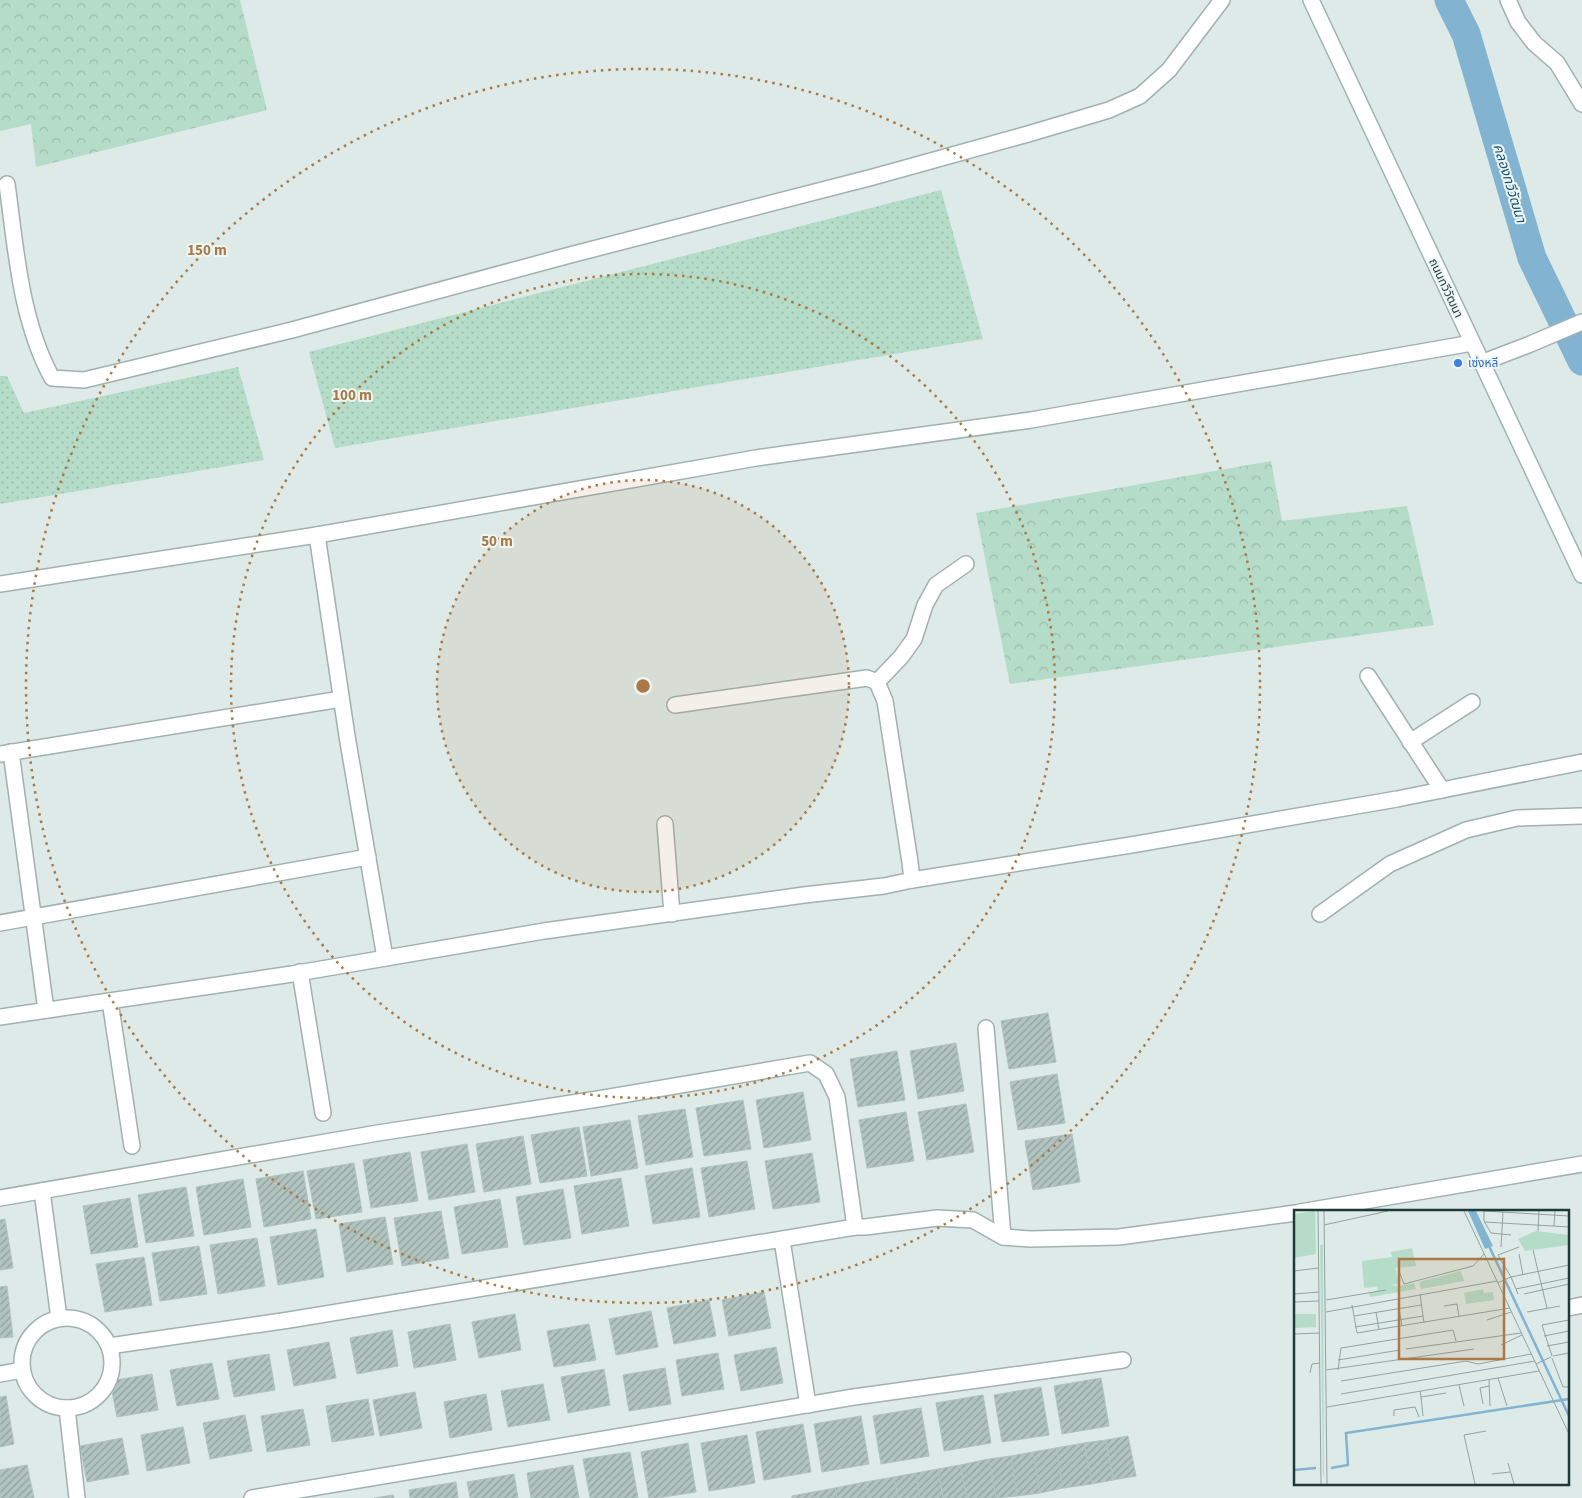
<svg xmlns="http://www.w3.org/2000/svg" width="1582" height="1498" font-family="'Source Sans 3','Noto Sans Thai',sans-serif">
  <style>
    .grass { fill: url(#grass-dots) }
    .forest { fill: url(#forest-crowns) }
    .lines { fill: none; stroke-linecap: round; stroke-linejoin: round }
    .canal { stroke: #82b4d2; stroke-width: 29 }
    .building { fill: url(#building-hatch); stroke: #afc3bf }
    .street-casing { stroke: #a0b1af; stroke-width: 18 }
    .secondary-casing { stroke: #9cb6b2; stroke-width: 18 }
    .street { stroke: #fff; stroke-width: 15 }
    .secondary { stroke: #fff; stroke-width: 15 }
    .ring { fill: none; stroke: #aa7946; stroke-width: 2.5; stroke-dasharray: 2.5 5 }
    .shop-dot { fill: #3f7fe0; stroke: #edf6f4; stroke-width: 2 }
    .labels { text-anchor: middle; stroke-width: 4; stroke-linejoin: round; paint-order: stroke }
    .street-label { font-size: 12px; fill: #1e3938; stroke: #edf6f4 }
    .shop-label { font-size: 12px; fill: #366cbe; stroke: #edf6f4; text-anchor: start }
    .water-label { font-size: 14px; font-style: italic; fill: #185276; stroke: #edf6f4 }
    .inset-river { fill: none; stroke: #82b4d2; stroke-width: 2.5 }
    .inset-road { fill: none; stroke: #91a3a1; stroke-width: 1 }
    .view { fill: #aa7946; fill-opacity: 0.15; stroke: #aa7946; stroke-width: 2.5 }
    .inset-edge { fill: none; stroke: #1e3938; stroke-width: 2.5 }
    .centre { fill: #aa7946; stroke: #edf6f4; stroke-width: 2.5 }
    .ring-label { font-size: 15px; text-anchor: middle; font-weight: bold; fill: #aa7946; stroke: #edf6f4; stroke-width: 4; stroke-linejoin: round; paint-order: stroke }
  </style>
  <defs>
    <pattern id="grass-dots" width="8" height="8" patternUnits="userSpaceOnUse" patternTransform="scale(1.25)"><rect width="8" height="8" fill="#b5dcc8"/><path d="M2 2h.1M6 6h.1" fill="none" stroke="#9bbead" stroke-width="1.8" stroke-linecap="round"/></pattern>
    <pattern id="forest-crowns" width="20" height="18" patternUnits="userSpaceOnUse" patternTransform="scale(1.25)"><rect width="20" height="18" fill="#b5dcc8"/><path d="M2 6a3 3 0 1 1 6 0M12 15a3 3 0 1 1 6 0" fill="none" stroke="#9bbead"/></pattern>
    <pattern id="building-hatch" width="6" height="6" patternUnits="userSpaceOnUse" patternTransform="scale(1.25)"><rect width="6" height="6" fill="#b2c4c0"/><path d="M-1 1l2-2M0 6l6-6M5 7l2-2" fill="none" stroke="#90a09d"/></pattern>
  </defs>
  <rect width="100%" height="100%" fill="#ddeae7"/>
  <g class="grass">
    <polygon points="941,190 983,339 335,448 309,352"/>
    <polygon points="238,367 264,460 0,504 0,376 7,376 24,413"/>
  </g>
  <g class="forest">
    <polygon points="0,0 240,0 267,110 36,167 31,124 0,131"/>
    <polygon points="1271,461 1282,521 1407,506 1434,625 1010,684 976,513"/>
  </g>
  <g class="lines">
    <polyline class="canal" points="1449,0 1466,34 1532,258 1582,361"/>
  </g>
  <g class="building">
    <polygon points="1048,1013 1056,1062 1009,1069 1001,1021"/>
    <polygon points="956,1043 964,1091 918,1099 910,1051"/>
    <polygon points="897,1051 905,1100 858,1107 850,1059"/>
    <polygon points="1057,1074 1065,1123 1018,1130 1010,1082"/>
    <polygon points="803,1092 811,1140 764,1148 756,1100"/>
    <polygon points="743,1100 751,1149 704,1156 696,1108"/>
    <polygon points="966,1104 974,1152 927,1160 918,1112"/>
    <polygon points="685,1109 693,1157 646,1165 638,1116"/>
    <polygon points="906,1112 914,1161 867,1168 859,1120"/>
    <polygon points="630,1120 638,1168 591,1176 583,1127"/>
    <polygon points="579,1127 587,1176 540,1183 531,1135"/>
    <polygon points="1072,1134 1080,1182 1033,1190 1025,1141"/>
    <polygon points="523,1136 531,1184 484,1192 476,1144"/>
    <polygon points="467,1144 475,1192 429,1200 421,1152"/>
    <polygon points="410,1152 418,1201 371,1208 363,1160"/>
    <polygon points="812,1153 820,1202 773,1209 765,1161"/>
    <polygon points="747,1161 755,1209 709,1217 701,1168"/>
    <polygon points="354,1163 362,1212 316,1219 307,1171"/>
    <polygon points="692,1168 700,1217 653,1224 645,1176"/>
    <polygon points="303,1171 311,1219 264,1227 256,1179"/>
    <polygon points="621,1178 629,1226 582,1234 574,1186"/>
    <polygon points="243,1179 251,1227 204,1235 196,1187"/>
    <polygon points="186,1187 194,1236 146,1243 138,1195"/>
    <polygon points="563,1189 571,1238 524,1245 516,1197"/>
    <polygon points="130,1198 138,1247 91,1254 83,1206"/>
    <polygon points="500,1199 508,1247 462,1254 454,1207"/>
    <polygon points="441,1211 449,1258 402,1266 394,1218"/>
    <polygon points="385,1217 393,1264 347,1272 339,1224"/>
    <polygon points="5,1219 13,1268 0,1270 0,1220"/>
    <polygon points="316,1229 324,1277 278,1285 270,1237"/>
    <polygon points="257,1238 265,1286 218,1294 210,1245"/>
    <polygon points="199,1246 207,1294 160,1301 152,1253"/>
    <polygon points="144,1257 152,1305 105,1312 96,1264"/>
    <polygon points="7,1286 13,1337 0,1338 0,1287"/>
    <polygon points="764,1292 771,1328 729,1336 722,1300"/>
    <polygon points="709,1300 716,1336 674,1344 667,1308"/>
    <polygon points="651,1311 658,1347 616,1355 609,1319"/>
    <polygon points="515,1314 521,1350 479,1358 472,1322"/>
    <polygon points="450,1324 456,1360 414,1368 408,1332"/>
    <polygon points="589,1324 596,1360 554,1367 547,1331"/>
    <polygon points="392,1330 398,1366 357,1374 350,1338"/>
    <polygon points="329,1342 336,1378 294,1386 287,1350"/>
    <polygon points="776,1347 783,1383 741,1391 734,1355"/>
    <polygon points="718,1353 724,1389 682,1396 676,1360"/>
    <polygon points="269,1354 275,1390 234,1397 227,1361"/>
    <polygon points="212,1363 219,1399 177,1406 170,1370"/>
    <polygon points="665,1368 671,1404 629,1411 623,1375"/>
    <polygon points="604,1369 610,1405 568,1413 561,1377"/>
    <polygon points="152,1374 158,1410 117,1417 110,1381"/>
    <polygon points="1101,1378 1109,1426 1062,1434 1054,1386"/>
    <polygon points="543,1384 550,1420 508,1427 501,1391"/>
    <polygon points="1041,1387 1049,1435 1002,1442 994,1395"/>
    <polygon points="415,1392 422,1428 380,1436 373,1400"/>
    <polygon points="486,1394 492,1430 450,1438 444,1402"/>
    <polygon points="983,1395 991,1443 944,1451 936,1403"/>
    <polygon points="6,1396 14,1444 0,1447 0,1397"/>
    <polygon points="368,1399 374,1435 332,1442 326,1406"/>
    <polygon points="921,1408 929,1456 881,1464 873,1416"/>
    <polygon points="303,1409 310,1445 267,1452 261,1416"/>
    <polygon points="245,1415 252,1451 210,1459 203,1423"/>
    <polygon points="861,1416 869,1464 822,1472 814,1424"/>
    <polygon points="803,1424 811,1472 764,1480 756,1432"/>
    <polygon points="183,1427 190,1463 147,1471 141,1435"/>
    <polygon points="747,1435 755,1483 709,1491 701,1443"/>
    <polygon points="1128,1436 1136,1476 1113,1480 1106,1440"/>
    <polygon points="122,1438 129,1474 87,1482 80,1446"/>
    <polygon points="1106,1440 1113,1480 1092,1484 1084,1443"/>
    <polygon points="688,1443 696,1492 657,1498 649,1498 641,1452"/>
    <polygon points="1084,1443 1092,1484 1063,1488 1056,1448"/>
    <polygon points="1056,1448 1063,1488 1040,1493 1033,1452"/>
    <polygon points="630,1452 638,1498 590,1498 583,1459"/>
    <polygon points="1033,1452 1040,1493 1017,1496 1011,1456"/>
    <polygon points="1011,1456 1017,1496 996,1498 989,1459"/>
    <polygon points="989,1459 996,1498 967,1498 960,1465"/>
    <polygon points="27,1465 34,1498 0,1498 0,1470"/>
    <polygon points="573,1465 579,1498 531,1498 527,1473"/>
    <polygon points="960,1465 967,1498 943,1498 938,1469"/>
    <polygon points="938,1469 943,1498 920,1498 916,1473"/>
    <polygon points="916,1473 920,1498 898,1498 894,1477"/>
    <polygon points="514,1474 518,1498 470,1498 467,1482"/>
    <polygon points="894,1477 898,1498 869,1498 865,1482"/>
    <polygon points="456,1482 458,1498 410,1498 409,1490"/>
    <polygon points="865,1482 869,1498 837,1498 835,1488"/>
    <polygon points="835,1488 837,1498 814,1498 813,1492"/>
    <polygon points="813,1492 814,1498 792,1498 792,1496"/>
    <polygon points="393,1495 394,1498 374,1498"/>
  </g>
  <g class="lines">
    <defs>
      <g id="street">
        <polyline points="1508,0 1518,22 1534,43 1557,63 1582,104"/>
        <path d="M 7,184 C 16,249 20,319 52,378 L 84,380 L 292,330 L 570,255 L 873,177 L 1028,134 L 1109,110 L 1140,96 L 1169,70 L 1222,0"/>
        <polyline points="1481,363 1528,345 1582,322"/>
        <polyline points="317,535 347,736 385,958"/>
        <polyline points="0,584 317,535 756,458 1031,420 1472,343"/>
        <polyline points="1368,676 1442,790"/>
        <polyline points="877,682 901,657 914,639 925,605 936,585 966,564"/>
        <polyline points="675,705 867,678 877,682 885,701 910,862 912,880"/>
        <polyline points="1410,742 1472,702"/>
        <polyline points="11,752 46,1010"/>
        <polyline points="0,754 341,699"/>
        <polyline points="665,824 672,914"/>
        <polyline points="1320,914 1390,864 1466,830 1517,818 1582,816"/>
        <polyline points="0,923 368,857"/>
        <polyline points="300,972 323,1113"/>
        <polyline points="110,1001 132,1146"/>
        <polyline points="0,1017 292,974 544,931 804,895 884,886 912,880 1137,844 1397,799 1582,762"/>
        <polyline points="986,1028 1003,1237"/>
        <polyline points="42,1191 59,1318"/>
        <polyline points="0,1198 378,1133 598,1099 810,1063 826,1074 837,1097 855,1227"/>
        <polyline points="1300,1212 1582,1164"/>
        <polyline points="782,1240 808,1405"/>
        <polyline points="1568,1308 1582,1305"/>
        <circle cx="67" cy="1363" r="45"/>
        <polyline points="109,1346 289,1320 855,1227 865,1227 937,1218 973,1220 1003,1237 1030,1239 1119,1237 1296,1213"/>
        <polyline points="0,1374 22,1370"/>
        <polyline points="67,1408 77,1498"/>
        <polyline points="252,1498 854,1397 1123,1360"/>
      </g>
      <polyline id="secondary" points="1311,0 1582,575"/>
    </defs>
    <use href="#street" class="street-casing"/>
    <use href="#secondary" class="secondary-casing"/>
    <use href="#street" class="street"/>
    <use href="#secondary" class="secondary"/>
  </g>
  <circle cx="643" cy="686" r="206" fill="#aa7946" fill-opacity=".12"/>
  <g class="ring">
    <circle cx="643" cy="686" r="206"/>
    <circle cx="643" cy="686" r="412"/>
    <circle cx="643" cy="686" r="617"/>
  </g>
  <circle class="shop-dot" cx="1458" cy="363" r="5"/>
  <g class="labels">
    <g class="street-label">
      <text transform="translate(1446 288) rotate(65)" y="4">ถนนทวีวัฒนา</text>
    </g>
    <g class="shop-label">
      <text x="1468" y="367">เซ่งหลี</text>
    </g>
    <g class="water-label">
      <text transform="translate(1510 183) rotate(73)" y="5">คลองทวีวัฒนา</text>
    </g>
  </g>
  <g transform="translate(1294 1210)">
    <rect width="275" height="275" fill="#ddeae7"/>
    <path d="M 26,35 L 29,35 L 30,266 L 29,265 ZM 167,61 L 170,71 L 127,79 L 125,72 ZM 120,73 L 122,79 L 76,87 L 75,83 L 84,80 L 82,74 L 106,76 Z" fill="#b5dcc8"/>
    <path d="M 118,38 L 122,56 L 101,58 L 97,42 ZM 189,79 L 190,83 L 199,82 L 200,90 L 172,94 L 170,83 ZM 0,104 L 22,104 L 22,117 L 0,118 Z" fill="#b5dcc8"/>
    <path d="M 21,1 L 22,44 L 0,48 L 0,4 ZM 242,21 L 275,25 L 275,35 L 231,41 L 224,29 ZM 99,47 L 105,74 L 70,78 L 68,51 Z" fill="#b5dcc8"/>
    <path d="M 174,1 L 182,1 L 199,36 L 191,39 Z" fill="#82b4d2"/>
    <path class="inset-river" d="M 194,34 L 275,206M 37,258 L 54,255 L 52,223 L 275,189M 0,260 L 22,258"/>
    <path class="inset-road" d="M 24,1 L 27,274M 30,1 L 33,274M 170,1 L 275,224M 190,1 L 275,6M 190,1 L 190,11 L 197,23 L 217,25M 191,12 L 275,17M 30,15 L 94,1M 260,16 L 261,1M 244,21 L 245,1M 207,37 L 209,2M 225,37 L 204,45 L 217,67 L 275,55M 239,40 L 253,98M 225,44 L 229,65M 0,61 L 25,58M 105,61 L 110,74 L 179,56 L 190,44M 203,73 L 217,67 L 224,84M 222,79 L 275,68M 0,84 L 25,82M 126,84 L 130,113M 230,84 L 275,74M 32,90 L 92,80M 0,92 L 25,91M 58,95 L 63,123 L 216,98M 150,96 L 163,94 L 165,107M 105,99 L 108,116M 32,102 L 203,71M 82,102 L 85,120M 233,102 L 266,96M 60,106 L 127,95M 193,110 L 217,102M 61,117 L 129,106M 0,124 L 26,123M 250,126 L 275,121M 207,135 L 228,125M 253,136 L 275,132M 112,139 L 227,123M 258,146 L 248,115 L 275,110M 259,146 L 275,143M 258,148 L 269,177 L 275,177M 44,150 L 106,140M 242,154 L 257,147M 32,160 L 180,139M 44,160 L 47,138 L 159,120 L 162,131M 16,163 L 18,154 L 26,153M 204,168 L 213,196M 195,170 L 196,196M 47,171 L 172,151 L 184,154 L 237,144M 165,175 L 170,196M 126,181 L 127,187 L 152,183M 47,184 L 241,151M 127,187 L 129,206M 189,194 L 186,178 L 195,176M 33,197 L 245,161M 100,206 L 100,200 L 121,197 L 125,207M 214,253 L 220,274M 198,264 L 216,262M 181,274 L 170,225 L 192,221"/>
    <path class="view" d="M 105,49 L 210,49 L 210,149 L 105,149 Z"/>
    <rect width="275" height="275" class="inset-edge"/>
  </g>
  <circle cx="643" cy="686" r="8" class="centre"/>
  <g class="ring-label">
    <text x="207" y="255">150 m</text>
    <text x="352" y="400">100 m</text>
    <text x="497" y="546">50 m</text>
  </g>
</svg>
